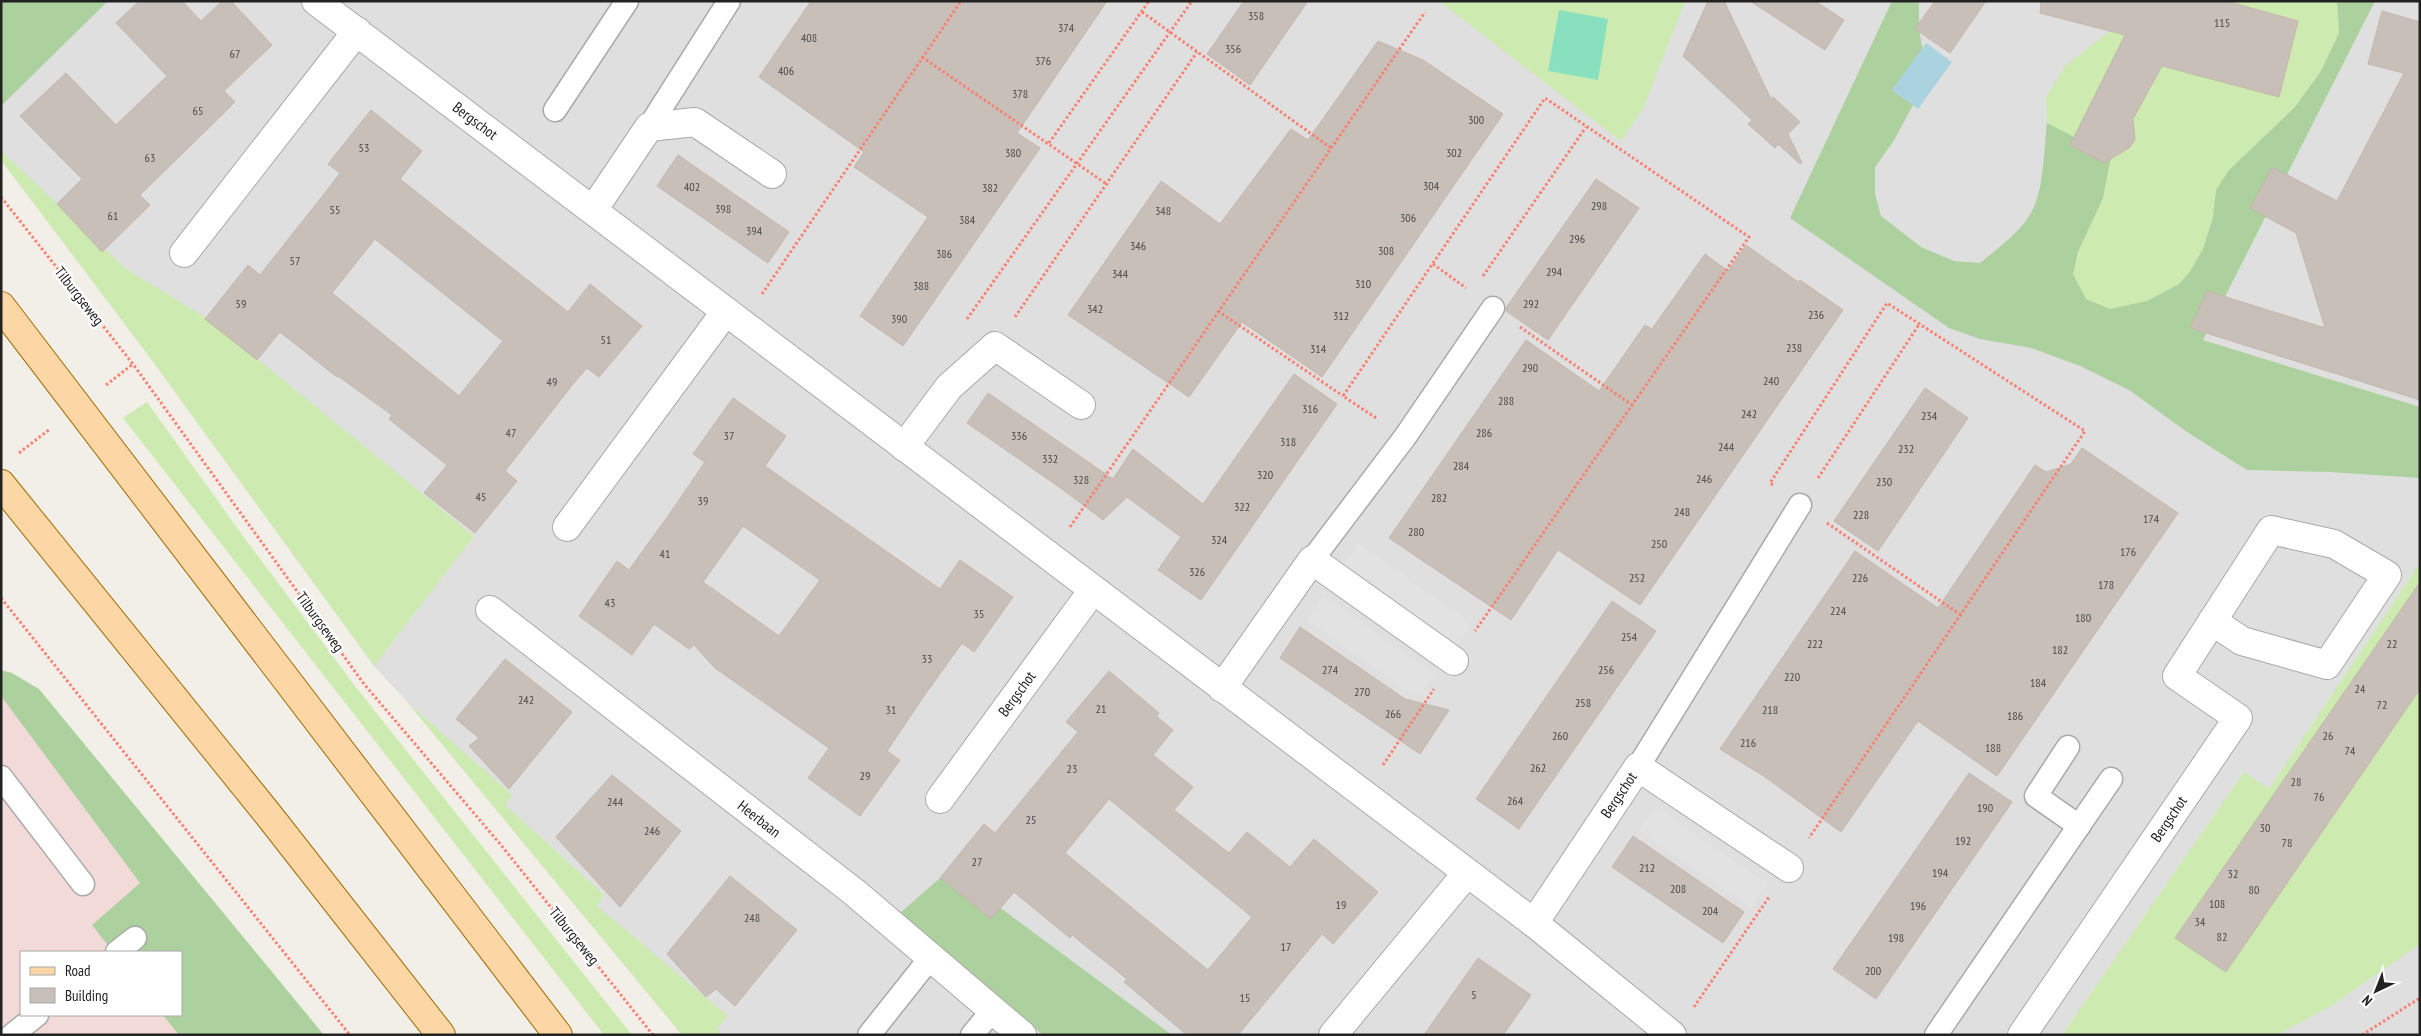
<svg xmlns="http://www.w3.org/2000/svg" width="2421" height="1036" font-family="'PT Sans Narrow',sans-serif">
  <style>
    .residential { fill: #e0dfdf }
    .commercial { fill: #f2dad9; fill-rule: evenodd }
    .grass { fill: #cdebb0 }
    .forest { fill: #add19e }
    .pitch { fill: #88e0be }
    .parking { fill: #e2e2e2 }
    .water { fill: #aad3df }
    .building { fill: #c7bfb8; stroke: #c4b6ab; fill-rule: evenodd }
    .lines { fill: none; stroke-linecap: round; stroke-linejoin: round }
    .lane-casing { stroke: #a9a9a9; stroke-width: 25 }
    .street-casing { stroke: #a9a9a9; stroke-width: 30 }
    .primary-casing { stroke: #a06b00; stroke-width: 30 }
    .path { stroke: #fa8072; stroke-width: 3; stroke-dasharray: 2.5 2.5; stroke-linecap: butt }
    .lane { stroke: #fff; stroke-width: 22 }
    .street { stroke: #fff; stroke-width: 28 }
    .primary { stroke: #fcd6a4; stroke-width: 28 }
    .labels { text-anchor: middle; stroke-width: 5; stroke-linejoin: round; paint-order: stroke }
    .number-label { font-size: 12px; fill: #4b4948 }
    .street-label { font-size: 15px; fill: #222; stroke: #fff }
  </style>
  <rect width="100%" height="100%" fill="#f2efe9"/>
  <polygon class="residential" points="1,1 2420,1 2420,1035 682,1035 408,703 374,666 151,359 1,160"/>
  <path class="commercial" d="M 1,696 L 260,1035 L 1,1035 ZM 21,952 L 181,952 L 181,1015 L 21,1015 Z"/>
  <g class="grass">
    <polygon points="1439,1 1685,1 1644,107 1621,141"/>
    <polygon points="2136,1 2337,1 2339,33 2321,71 2295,107 2228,171 2216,190 2213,217 2203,249 2189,273 2179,284 2147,301 2110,309 2086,300 2073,275 2078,252 2103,198 2111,156 2047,123 2046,97 2065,66 2105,35 2133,8"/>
    <polygon points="1,151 126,269 211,321 474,536 374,666 151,359 1,160"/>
    <polygon points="147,402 243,536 355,686 632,1035 604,1035 123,418"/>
    <polygon points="2420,563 2420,944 2331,1006 2277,1035 2062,1035 2244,772 2269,789"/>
    <polygon points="408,703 512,795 505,805 604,895 597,906 728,1016 717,1029 723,1035 682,1035"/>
  </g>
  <g class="forest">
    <polygon points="1,1 108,1 1,106"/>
    <path d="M 1892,1 L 1919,1 L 1919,29 L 1925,62 L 1918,96 L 1893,142 L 1875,167 L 1875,194 L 1881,216 L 1921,247 L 1954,261 L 1980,263 C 1998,248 2024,230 2034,207 C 2044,184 2044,148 2047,123 L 2111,156 L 2103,198 L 2078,252 L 2073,274 L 2086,299 L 2110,309 L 2147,301 L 2179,284 L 2189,273 L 2203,249 L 2213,217 L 2216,190 L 2228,171 L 2295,107 L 2321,71 L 2339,33 L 2337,1 L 2375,1 L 2203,340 L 2420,407 L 2420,478 L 2329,472 L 2247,470 L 2187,432 L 2129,390 L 2080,366 L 2031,348 L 1980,339 L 1949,328 L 1790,218 Z"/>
    <polygon points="1,670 12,673 39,689 324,1035 179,1035 163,1015 181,1015 181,952 113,952 92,925 140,883 1,696"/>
    <polygon points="949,870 1172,1035 1043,1035 898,915"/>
  </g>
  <polygon class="pitch" points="1559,10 1608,19 1598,80 1548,71"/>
  <g class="parking">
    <polygon points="1358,543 1472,624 1453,651 1340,570"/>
    <polygon points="1324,596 1435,674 1417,698 1307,620"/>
    <polygon points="1656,807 1768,884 1751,908 1639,831"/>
  </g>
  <polygon class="water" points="1926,43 1952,62 1918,109 1892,90"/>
  <g class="building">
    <polygon points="139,1 182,1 201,21 222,1 231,1 272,45 224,91 235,102 140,195 150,205 102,252 57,204 82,179 20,116 66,73 116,125 167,76 116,23"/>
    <polygon points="811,1 1107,1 1017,133 1040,148 903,346 860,316 928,217 854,167 864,152 759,77"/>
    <polygon points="1244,1 1308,1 1250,85 1207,54"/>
    <polygon points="1708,1 1724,1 1771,99 1773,97 1800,122 1788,134 1802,163 1800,164 1778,144 1775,148 1748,124 1752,120 1683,56"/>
    <polygon points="1750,1 1815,1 1844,20 1825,50"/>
    <polygon points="1935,1 1986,1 1950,53 1915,29"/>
    <polygon points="2041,1 2226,1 2298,21 2279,97 2162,66 2133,119 2135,140 2129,148 2104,163 2070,145 2125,35 2040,13"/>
    <polygon points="2382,11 2420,22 2420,400 2190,328 2207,291 2325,328 2296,233 2250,208 2272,167 2337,201 2404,73 2368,64"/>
    <polygon points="1378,41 1423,60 1503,114 1322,377 1242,322 1189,397 1068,315 1161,181 1220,224 1291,129 1308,140"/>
    <path d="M 371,110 L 422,151 L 400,179 L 478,241 L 568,312 L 590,284 L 642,326 L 599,377 L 587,368 L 573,384 L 505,471 L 517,481 L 475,533 L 424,493 L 447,465 L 389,419 L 392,415 L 338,376 L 337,377 L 280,332 L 257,360 L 205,319 L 248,265 L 260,275 L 328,189 L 340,173 L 328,164 ZM 375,239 L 503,341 L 459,396 L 332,293 Z"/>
    <polygon points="678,155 789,232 768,263 657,186"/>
    <polygon points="1596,179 1639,208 1548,340 1506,311 1506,308"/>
    <polygon points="1746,245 1798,282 1800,280 1843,310 1640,605 1558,550 1511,620 1389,538 1526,340 1599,391 1645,325 1652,329 1705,254 1728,271"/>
    <polygon points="1294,374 1337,404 1201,600 1158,570 1181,537 1127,497 1103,520 1062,489 967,423 988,393 1113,479 1133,449 1203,504"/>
    <polygon points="1925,388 1968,418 1878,551 1834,521"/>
    <path d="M 733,398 L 786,436 L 765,466 L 940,589 L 960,560 L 1013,597 L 974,652 L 962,643 L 924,696 L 887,751 L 900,760 L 860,816 L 808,778 L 829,748 L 715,668 L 694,645 L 689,649 L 654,624 L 632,655 L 579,616 L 617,561 L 629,570 L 668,516 L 705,462 L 693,454 ZM 743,526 L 820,580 L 779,636 L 703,582 Z"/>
    <polygon points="2082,448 2178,513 1997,776 1918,721 1841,832 1765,777 1720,749 1855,551 1938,608 2035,465 2046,472 2071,464"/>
    <polygon points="2420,582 2420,689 2226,972 2175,938"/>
    <polygon points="1612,601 1656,631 1519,829 1476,799"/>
    <polygon points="1300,627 1405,699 1449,710 1420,754 1280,658"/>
    <polygon points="505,659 572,712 509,789 469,746 479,738 456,719"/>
    <path d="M 1109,671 L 1159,713 L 1156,716 L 1173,730 L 1153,755 L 1193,787 L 1174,810 L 1229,853 L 1247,832 L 1290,867 L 1314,839 L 1378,892 L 1333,944 L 1322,934 L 1238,1035 L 1187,1035 L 1124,982 L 1127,979 L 1072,935 L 1070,938 L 1014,892 L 991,919 L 940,878 L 984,824 L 995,833 L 1078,732 L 1066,722 ZM 1109,799 L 1252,917 L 1208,970 L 1065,853 Z"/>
    <polygon points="1969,773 2012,802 1876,999 1833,969"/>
    <polygon points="612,775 681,831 620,907 556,837"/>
    <polygon points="1633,836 1744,912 1723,943 1612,867"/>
    <polygon points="730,876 797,930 735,1006 716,989 706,997 667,954"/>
    <polygon points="1478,958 1531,995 1503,1035 1424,1035"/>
  </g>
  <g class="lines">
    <defs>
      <g id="lane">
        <polyline points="555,110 627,1"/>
        <polyline points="649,127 729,1"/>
        <polyline points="1312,560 1405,437 1493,308"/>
        <polyline points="2068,747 2036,796 2079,826"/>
        <polyline points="1638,767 1800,505"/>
        <polyline points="1,777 83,884"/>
        <polyline points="117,952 135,938"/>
        <polyline points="12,1035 37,1015"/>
        <polyline points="869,1035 931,957"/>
        <polyline points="972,1035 993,1010"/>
        <polyline points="1936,1035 2111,779"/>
      </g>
      <g id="street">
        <polyline points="316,1 1534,923 1672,1035"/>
        <polyline points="593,210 649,127 695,122 772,174"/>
        <polyline points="184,253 357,31"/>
        <polyline points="904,447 949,387 995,346 1081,405"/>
        <polyline points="567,527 726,311"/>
        <polyline points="490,610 854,892 1022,1035"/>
        <polyline points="1222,688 1312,560 1454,661"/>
        <polyline points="940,799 1093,590"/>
        <polyline points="1534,923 1638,767 1789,868"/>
        <polyline points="1333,1035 1467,873"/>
        <polyline points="2022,1035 2238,718 2177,676 2271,530 2334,544 2387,575 2327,665 2242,641 2212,621"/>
      </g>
      <g id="primary">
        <polyline points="1,306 558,1035"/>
        <polyline points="1,484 267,813 441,1035"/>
      </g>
    </defs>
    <use href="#lane" class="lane-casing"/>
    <use href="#street" class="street-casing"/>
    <use href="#primary" class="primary-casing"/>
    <g class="path">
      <polyline points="1142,12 1331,148"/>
      <polyline points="922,57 1108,185"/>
      <polyline points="1049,143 1149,1"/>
      <polyline points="1,197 133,364 364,684 501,845 653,1035"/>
      <polyline points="1433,264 1466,288"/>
      <polyline points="1483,276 1586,127"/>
      <polyline points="762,294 961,1"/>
      <polyline points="1218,311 1343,396"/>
      <polyline points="1015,317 1197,52"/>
      <polyline points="967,319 1192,1"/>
      <polyline points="1520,327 1632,405"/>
      <polyline points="106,385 133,364"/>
      <polyline points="1376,418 1343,396 1545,98 1749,237 1475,631"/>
      <polyline points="19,453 50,429"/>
      <polyline points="1818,478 1920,323"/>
      <polyline points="1773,485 1770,483 1887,303 2085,431 1809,838"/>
      <polyline points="1827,523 1961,615"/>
      <polyline points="1070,527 1425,12"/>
      <polyline points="1,598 350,1035"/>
      <polyline points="1383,765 1434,689"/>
      <polyline points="1694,1007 1769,897"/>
      <polyline points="2362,1035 2420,998"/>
    </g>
    <use href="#lane" class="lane"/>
    <use href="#street" class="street"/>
    <use href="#primary" class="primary"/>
  </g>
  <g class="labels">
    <g class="number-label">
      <text x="1256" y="20">358</text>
      <text x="2222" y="27">115</text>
      <text x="1066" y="32">374</text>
      <text x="809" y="42">408</text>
      <text x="1233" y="53">356</text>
      <text x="235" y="58">67</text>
      <text x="1043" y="65">376</text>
      <text x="786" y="75">406</text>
      <text x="1020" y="98">378</text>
      <text x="198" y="115">65</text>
      <text x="1476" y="124">300</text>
      <text x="364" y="152">53</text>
      <text x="1013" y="157">380</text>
      <text x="1454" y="157">302</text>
      <text x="150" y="162">63</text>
      <text x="1431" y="190">304</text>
      <text x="692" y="191">402</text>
      <text x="990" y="192">382</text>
      <text x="1599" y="210">298</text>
      <text x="723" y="213">398</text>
      <text x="335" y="214">55</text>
      <text x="1163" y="215">348</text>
      <text x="113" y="220">61</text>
      <text x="1408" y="222">306</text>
      <text x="967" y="224">384</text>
      <text x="754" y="235">394</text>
      <text x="1577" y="243">296</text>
      <text x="1138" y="250">346</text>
      <text x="1386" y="255">308</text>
      <text x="944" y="258">386</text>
      <text x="295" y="265">57</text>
      <text x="1554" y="276">294</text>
      <text x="1120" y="278">344</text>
      <text x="1363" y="288">310</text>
      <text x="921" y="290">388</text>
      <text x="241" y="308">59</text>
      <text x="1531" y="308">292</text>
      <text x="1095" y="313">342</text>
      <text x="1816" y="319">236</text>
      <text x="1341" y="320">312</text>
      <text x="899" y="323">390</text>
      <text x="606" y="344">51</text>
      <text x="1794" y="352">238</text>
      <text x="1318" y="353">314</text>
      <text x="1530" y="372">290</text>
      <text x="1771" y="385">240</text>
      <text x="552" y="386">49</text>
      <text x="1506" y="405">288</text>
      <text x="1310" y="413">316</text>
      <text x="1749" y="418">242</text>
      <text x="1929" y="420">234</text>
      <text x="511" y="437">47</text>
      <text x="1484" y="437">286</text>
      <text x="729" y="440">37</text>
      <text x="1019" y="440">336</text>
      <text x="1288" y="446">318</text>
      <text x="1726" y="451">244</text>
      <text x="1906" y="453">232</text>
      <text x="1050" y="463">332</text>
      <text x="1461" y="470">284</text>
      <text x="1265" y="479">320</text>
      <text x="1704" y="483">246</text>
      <text x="1081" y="484">328</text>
      <text x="1884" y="486">230</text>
      <text x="481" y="501">45</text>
      <text x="1439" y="502">282</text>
      <text x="703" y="505">39</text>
      <text x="1242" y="511">322</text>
      <text x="1682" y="516">248</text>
      <text x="1861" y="519">228</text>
      <text x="2151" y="523">174</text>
      <text x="1416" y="536">280</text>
      <text x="1219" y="544">324</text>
      <text x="1659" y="548">250</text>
      <text x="2128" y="556">176</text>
      <text x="665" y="558">41</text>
      <text x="1197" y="576">326</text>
      <text x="1637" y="582">252</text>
      <text x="1860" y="582">226</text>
      <text x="2106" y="589">178</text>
      <text x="610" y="607">43</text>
      <text x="1838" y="615">224</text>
      <text x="979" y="618">35</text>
      <text x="2083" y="622">180</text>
      <text x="1629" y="641">254</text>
      <text x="1815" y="648">222</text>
      <text x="2392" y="648">22</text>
      <text x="2060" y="654">182</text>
      <text x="927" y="663">33</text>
      <text x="1330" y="674">274</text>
      <text x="1606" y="674">256</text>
      <text x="1792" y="681">220</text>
      <text x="2038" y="687">184</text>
      <text x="2360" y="693">24</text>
      <text x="1362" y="696">270</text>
      <text x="526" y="704">242</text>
      <text x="1583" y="707">258</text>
      <text x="2382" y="709">72</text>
      <text x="1101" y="713">21</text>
      <text x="891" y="714">31</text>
      <text x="1770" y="714">218</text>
      <text x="1393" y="718">266</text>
      <text x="2015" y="720">186</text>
      <text x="1560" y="740">260</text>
      <text x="2328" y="740">26</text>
      <text x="1748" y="747">216</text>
      <text x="1993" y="752">188</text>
      <text x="2350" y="755">74</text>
      <text x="1538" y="772">262</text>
      <text x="1072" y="773">23</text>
      <text x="865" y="780">29</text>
      <text x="2296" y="786">28</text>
      <text x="2319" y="801">76</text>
      <text x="1515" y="805">264</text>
      <text x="615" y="806">244</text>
      <text x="1985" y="812">190</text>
      <text x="1031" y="824">25</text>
      <text x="2265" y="832">30</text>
      <text x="652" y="835">246</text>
      <text x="1963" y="845">192</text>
      <text x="2287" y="847">78</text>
      <text x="977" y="866">27</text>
      <text x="1647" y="872">212</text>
      <text x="1940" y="877">194</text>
      <text x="2233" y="878">32</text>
      <text x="1678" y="893">208</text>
      <text x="2254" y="894">80</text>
      <text x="2217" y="908">108</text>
      <text x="1341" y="909">19</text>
      <text x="1918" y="910">196</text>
      <text x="1710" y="915">204</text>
      <text x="752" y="922">248</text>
      <text x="2200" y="926">34</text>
      <text x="2222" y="941">82</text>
      <text x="1896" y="942">198</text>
      <text x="1286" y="951">17</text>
      <text x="1873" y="975">200</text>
      <text x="1474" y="999">5</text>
      <text x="1245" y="1002">15</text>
    </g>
    <g class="street-label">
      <text transform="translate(475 121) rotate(37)" y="5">Bergschot</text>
      <text transform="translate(79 296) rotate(52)" y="5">Tilburgseweg</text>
      <text transform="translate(320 622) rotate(54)" y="5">Tilburgseweg</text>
      <text transform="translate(1017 694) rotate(-54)" y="5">Bergschot</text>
      <text transform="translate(1619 795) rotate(-56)" y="5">Bergschot</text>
      <text transform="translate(759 819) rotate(38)" y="5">Heerbaan</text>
      <text transform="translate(2169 819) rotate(-56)" y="5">Bergschot</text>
      <text transform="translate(574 936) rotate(51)" y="5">Tilburgseweg</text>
    </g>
  </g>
  <rect width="2421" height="1036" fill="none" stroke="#222222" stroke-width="5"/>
  <rect x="20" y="951" width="162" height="65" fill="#ffffff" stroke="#a7a7a7"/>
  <rect x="30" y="967" width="25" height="8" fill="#fcd6a4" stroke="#a7a7a7"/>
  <text x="65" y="976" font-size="15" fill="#222222">Road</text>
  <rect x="30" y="988" width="25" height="15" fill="#c7bfb8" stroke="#a7a7a7"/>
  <text x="65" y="1001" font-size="15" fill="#222222">Building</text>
  <g transform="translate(2376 991) rotate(223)" stroke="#ffffff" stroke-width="4" paint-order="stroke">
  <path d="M0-4L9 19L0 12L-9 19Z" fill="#222222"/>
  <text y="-8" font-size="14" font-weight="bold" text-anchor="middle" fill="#222222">N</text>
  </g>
</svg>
